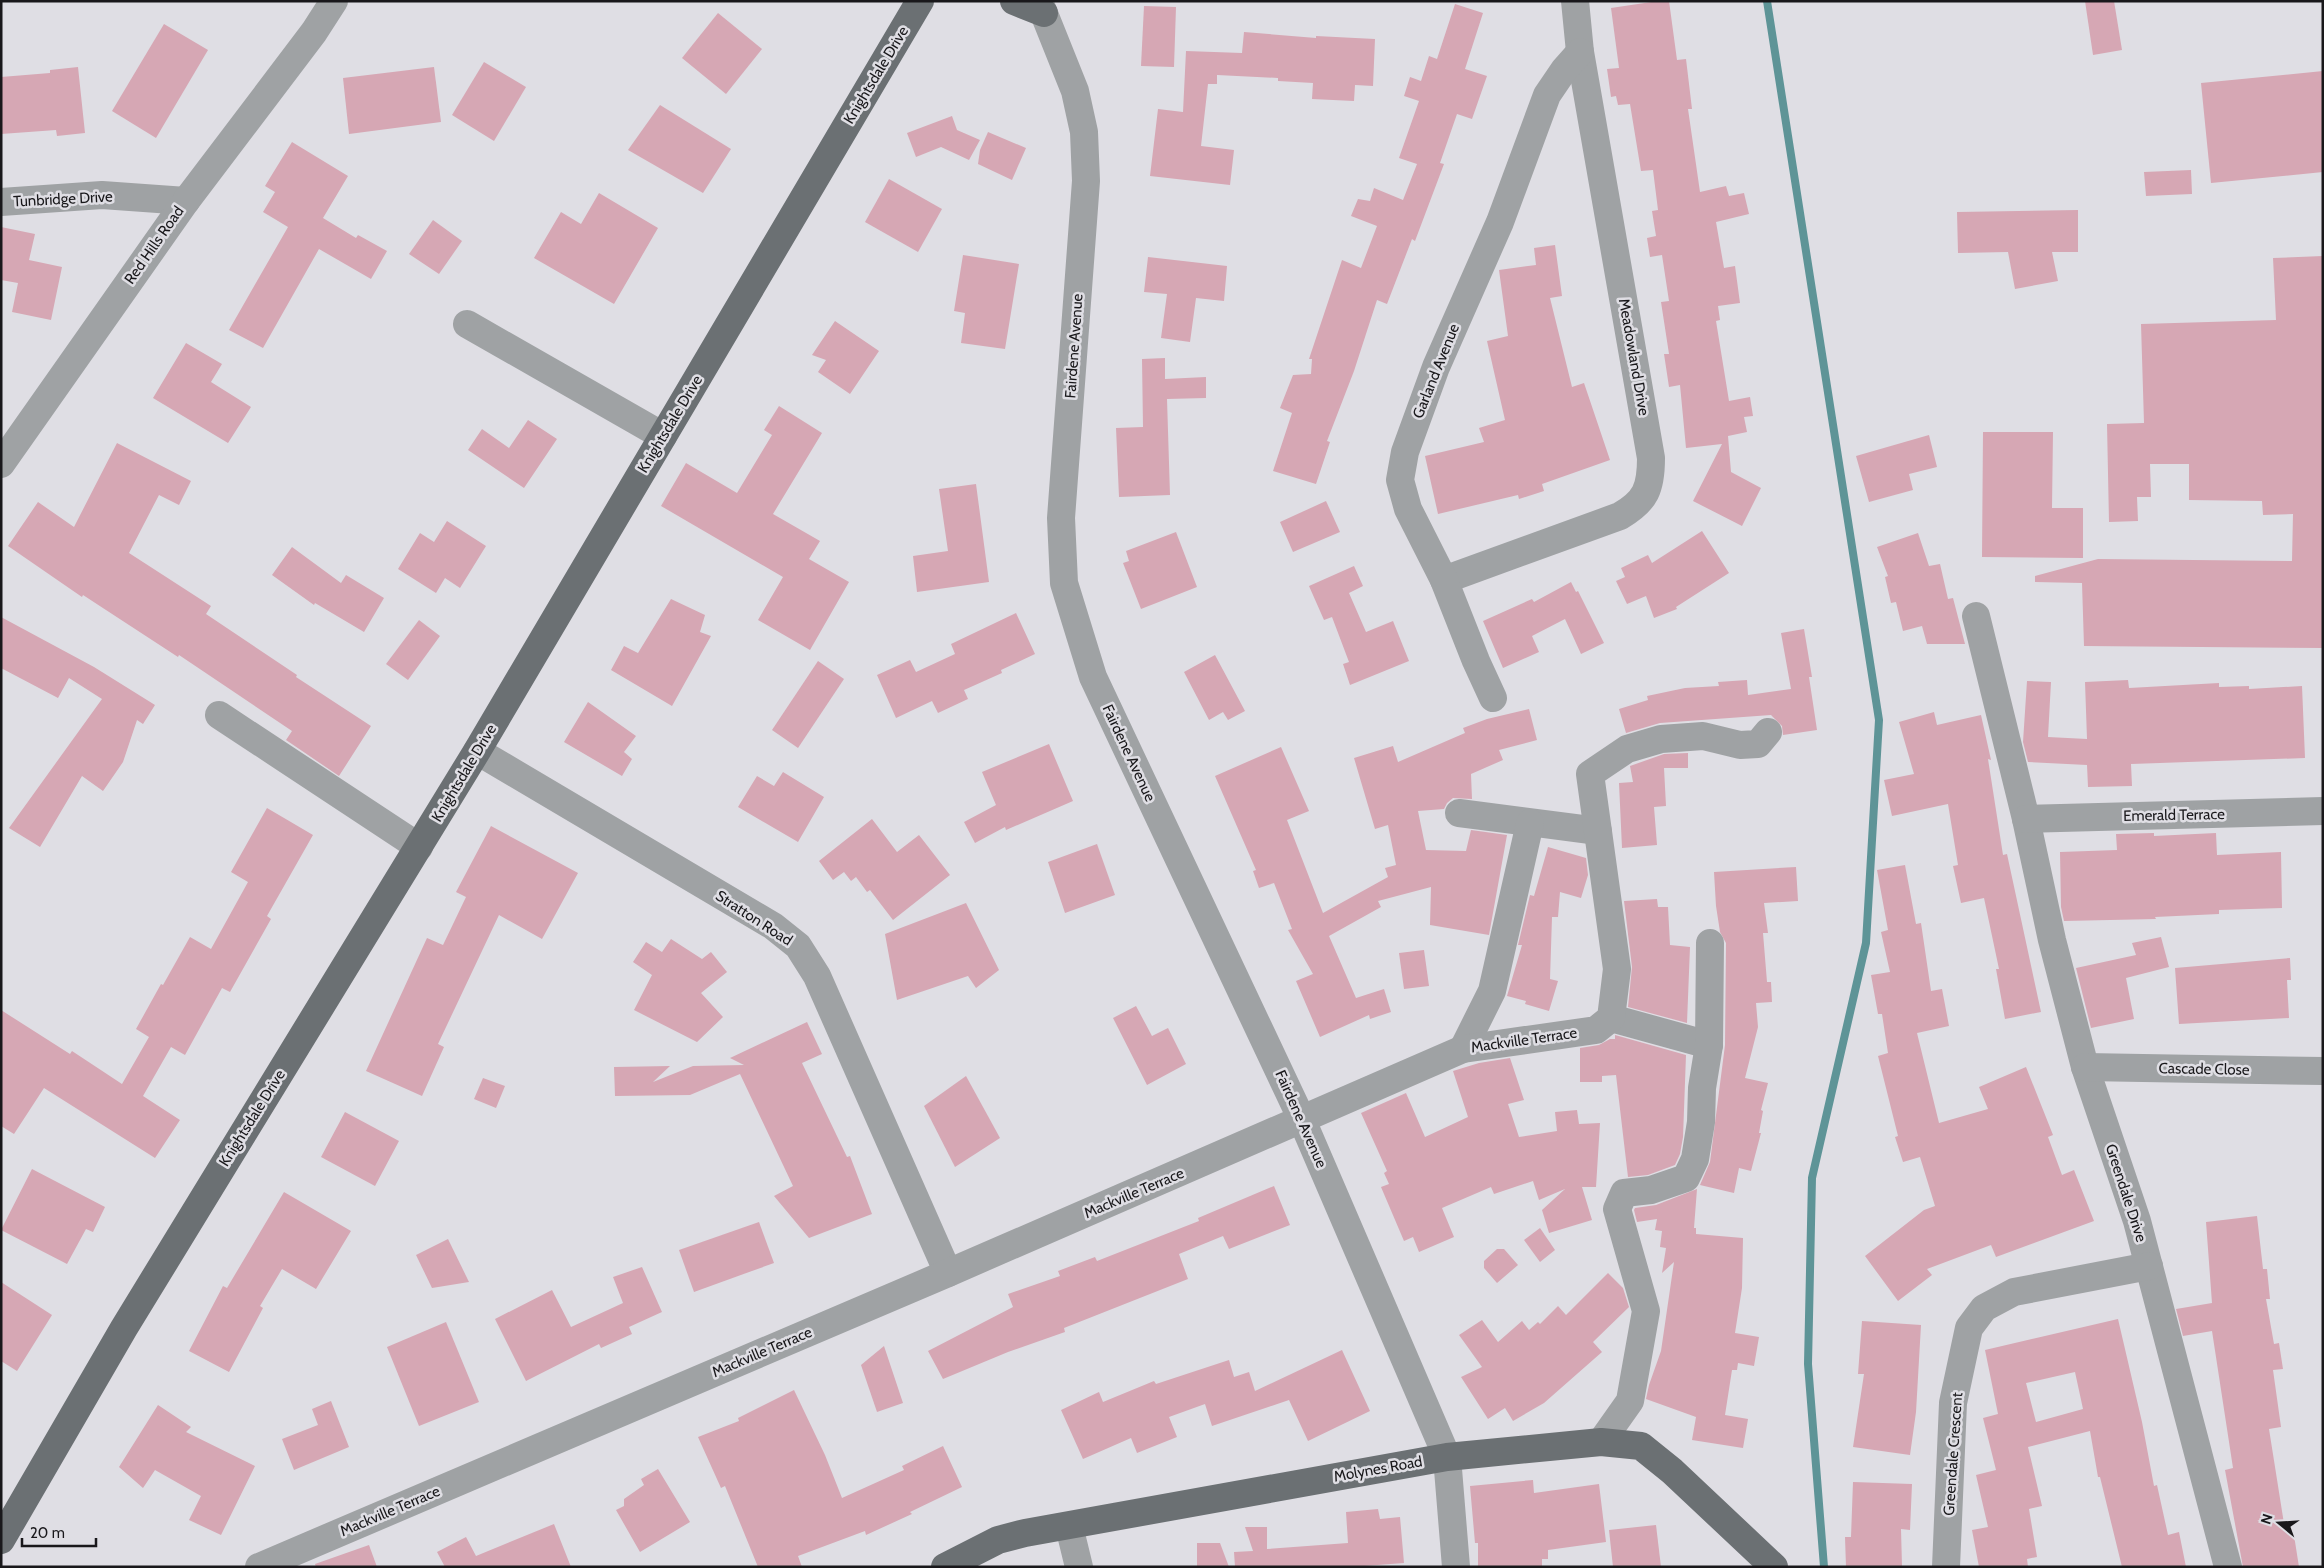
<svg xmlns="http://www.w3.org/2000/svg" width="2324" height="1568" font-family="Cabin,sans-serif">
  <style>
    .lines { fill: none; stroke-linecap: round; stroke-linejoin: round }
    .stream { stroke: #5e9497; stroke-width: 8 }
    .building { fill: #d6a7b4; fill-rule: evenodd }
    .minor { stroke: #9fa2a4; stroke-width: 28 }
    .major { stroke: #6b7073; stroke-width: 28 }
    .labels { text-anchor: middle; stroke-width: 5; stroke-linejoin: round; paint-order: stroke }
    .street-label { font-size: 15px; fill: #19181b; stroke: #dfdee4 }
  </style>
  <rect width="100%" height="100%" fill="#dfdee4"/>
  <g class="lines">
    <polyline class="stream" points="1767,1 1879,720 1866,943 1812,1178 1808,1364 1824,1567"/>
  </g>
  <g class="building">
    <polygon points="1658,1 1669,1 1677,60 1686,59 1692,109 1688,109 1700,192 1726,186 1729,196 1744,193 1749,214 1716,222 1724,268 1735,266 1740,303 1718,306 1720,320 1716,321 1729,401 1750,397 1753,416 1744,417 1747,432 1728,436 1731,472 1761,488 1742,526 1693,501 1722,444 1686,448 1680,385 1669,387 1664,354 1669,354 1661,302 1669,301 1662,255 1650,257 1647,238 1656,236 1652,211 1658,210 1653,170 1641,171 1630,104 1618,105 1616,96 1611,97 1607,69 1619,68 1611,8"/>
    <polygon points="2085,1 2114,1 2122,50 2093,55"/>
    <polygon points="1455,4 1483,13 1465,69 1487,76 1472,119 1457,114 1440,163 1444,164 1415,241 1412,239 1387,304 1377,300 1354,371 1327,441 1330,442 1316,484 1273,471 1292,413 1280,408 1293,375 1311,374 1312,359 1309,359 1342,260 1361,268 1377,226 1351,216 1358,199 1370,201 1374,188 1403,200 1417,164 1399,158 1419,101 1404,96 1410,77 1421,81 1429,56 1437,59"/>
    <polygon points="1144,6 1176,7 1174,67 1141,66"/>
    <polygon points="718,13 762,49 726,94 682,58"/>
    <polygon points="164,24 208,50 156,138 112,111"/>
    <polygon points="1244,32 1316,38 1316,36 1375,39 1373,86 1355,85 1354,101 1312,99 1313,83 1278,81 1278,78 1217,75 1217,84 1208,84 1201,146 1234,150 1230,185 1150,176 1158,109 1183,112 1186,51 1242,53"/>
    <polygon points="484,62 526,87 494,141 452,115"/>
    <polygon points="78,67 85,133 57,136 56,130 1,134 1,77 50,73 50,70"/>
    <polygon points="434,67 441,122 349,134 343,78"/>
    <polygon points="2323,71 2323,172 2211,183 2201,83"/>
    <polygon points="660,105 731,149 703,193 628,150"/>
    <polygon points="952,116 957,130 980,140 969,160 941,147 916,157 907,133"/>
    <polygon points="988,132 1026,148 1012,180 978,164 980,150"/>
    <polygon points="292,142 348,176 323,218 356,238 358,235 387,251 371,279 319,249 263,348 229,330 288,227 263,212 275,192 265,186"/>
    <polygon points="2191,170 2192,194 2146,196 2144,172"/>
    <polygon points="889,179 942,209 918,252 865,222"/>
    <polygon points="599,193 658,228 614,304 534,258 561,212 581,224"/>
    <polygon points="2078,210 2078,252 2052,252 2058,281 2015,289 2008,252 1958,253 1957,212"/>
    <polygon points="433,220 462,241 439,274 409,254"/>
    <polygon points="1,227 35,234 29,260 62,267 51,320 12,312 18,283 1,280"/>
    <polygon points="1555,245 1562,296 1550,298 1572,387 1584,383 1610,460 1542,484 1544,491 1519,499 1518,495 1438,514 1425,456 1484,442 1479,428 1505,420 1487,341 1508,336 1499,270 1536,265 1534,248"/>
    <polygon points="963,255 1019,264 1005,349 961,343 965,313 954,311"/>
    <polygon points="2323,256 2323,648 2084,646 2082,583 2035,582 2035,576 2098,559 2292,561 2293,514 2263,515 2262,501 2189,500 2189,464 2150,464 2151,497 2137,497 2138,521 2109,522 2107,424 2144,423 2141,324 2276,320 2273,258"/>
    <polygon points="1148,257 1227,266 1224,301 1196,298 1190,342 1161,338 1167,294 1144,292"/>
    <polygon points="835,321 879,351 850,394 818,372 826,360 812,355"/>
    <polygon points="186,343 222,364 211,382 251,407 228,443 153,398"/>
    <polygon points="1165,358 1165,379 1206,377 1206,398 1167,399 1170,495 1119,497 1116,428 1143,427 1142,359"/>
    <polygon points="779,406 822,433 773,514 820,541 809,559 849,582 810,650 758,620 783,577 661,506 686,463 737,493 772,435 764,430"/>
    <polygon points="528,420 557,439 524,488 468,450 482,429 509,448"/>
    <polygon points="1983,432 2053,432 2052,508 2083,508 2083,558 1982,557"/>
    <polygon points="1929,435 1937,467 1909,474 1913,490 1869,502 1856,456"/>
    <polygon points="117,443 191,481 179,505 159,495 129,553 211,606 206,614 297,675 296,677 371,726 339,776 286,740 292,731 179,655 178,657 83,595 82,597 8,546 38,502 74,527"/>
    <polygon points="976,484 989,582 917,592 913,556 948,551 939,489"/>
    <polygon points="1326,501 1340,532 1293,552 1280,522"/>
    <polygon points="447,521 486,546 460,588 445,578 436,593 398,569 420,533 434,542"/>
    <polygon points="1702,531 1729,573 1676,607 1677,609 1654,618 1646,596 1627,604 1616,581 1625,577 1621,568 1648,555 1652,563"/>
    <polygon points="1176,532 1197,587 1141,609 1123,563 1129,561 1126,551"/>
    <polygon points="1918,533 1929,566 1940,564 1948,599 1953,598 1965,644 1927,644 1922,626 1903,631 1896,602 1891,603 1885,577 1888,576 1877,547"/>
    <polygon points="292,547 341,583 346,575 384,598 364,632 315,603 314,605 272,575"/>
    <polygon points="1354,566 1363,586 1349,593 1366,632 1393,621 1409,661 1350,685 1343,664 1349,662 1332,617 1324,620 1309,586"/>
    <polygon points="1571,582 1576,592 1578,591 1604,643 1581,654 1565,619 1532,636 1539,652 1503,668 1483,621 1532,599 1534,602"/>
    <polygon points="671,599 705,615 700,632 711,636 672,706 611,670 624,646 638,653"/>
    <polygon points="1016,613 1035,654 1001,670 1002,673 964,690 968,699 938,713 932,701 896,718 877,675 910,660 916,672 955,654 951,644"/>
    <polygon points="1,617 94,667 155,705 143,724 137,720 123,762 103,791 82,776 40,847 9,828 102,699 69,678 58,698 1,668"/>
    <polygon points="419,620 440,636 408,680 386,664"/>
    <polygon points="1804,629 1812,677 1809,677 1817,730 1783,735 1782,726 1771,715 1660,723 1626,733 1619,709 1648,700 1647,696 1685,688 1719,686 1718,682 1747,680 1748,695 1791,689 1781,633"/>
    <polygon points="1215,655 1245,711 1228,720 1223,712 1209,720 1184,672"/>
    <polygon points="818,661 844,679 798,748 772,730"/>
    <polygon points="2128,680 2129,688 2219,683 2219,687 2249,686 2249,689 2302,686 2305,758 2131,764 2132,786 2088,787 2087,765 2028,762 2023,742 2027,681 2051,682 2048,737 2087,739 2085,682"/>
    <polygon points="588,702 636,736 624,752 632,759 622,776 564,742"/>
    <polygon points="1529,709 1537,740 1499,750 1503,760 1471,774 1472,799 1453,798 1447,803 1444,809 1418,811 1426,850 1466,851 1471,830 1507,835 1489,935 1430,925 1431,887 1378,901 1381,907 1329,936 1356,998 1384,989 1391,1012 1370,1019 1369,1015 1320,1037 1296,981 1313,974 1288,930 1292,929 1274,883 1259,888 1253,871 1256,870 1215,776 1281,747 1309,811 1287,820 1323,913 1388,877 1385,868 1396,865 1388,825 1375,829 1354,758 1393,746 1398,762 1465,733 1463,728 1487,719"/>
    <polygon points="1934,712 1937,725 1981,715 1991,760 1988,759 2003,855 2007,854 2041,1012 2005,1019 1996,969 1999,969 1984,898 1961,903 1953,866 1958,865 1948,804 1892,816 1884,780 1914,774 1899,722"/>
    <polygon points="1049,744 1073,801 1006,830 1005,827 975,843 964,822 996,805 982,772"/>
    <polygon points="1688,753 1688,768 1664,768 1666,806 1654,807 1657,845 1622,848 1619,783 1633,782 1630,766 1664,754"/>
    <polygon points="783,772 824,797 798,842 738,807 757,776 774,786"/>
    <polygon points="267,808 313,835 267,916 271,919 230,992 222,988 185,1055 171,1047 143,1096 180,1120 155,1158 44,1088 14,1134 1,1126 1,1010 70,1054 72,1051 122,1084 149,1037 136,1029 161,984 163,985 190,937 211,949 248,882 231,872"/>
    <polygon points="872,819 897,852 919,835 950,875 893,920 870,890 867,892 856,877 851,881 844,872 833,880 819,861"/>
    <polygon points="491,826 578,873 542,939 499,915 438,1044 444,1047 422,1096 366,1071 427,938 443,945 466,897 456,892"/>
    <polygon points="2154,833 2154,836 2216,833 2217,855 2281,852 2282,908 2219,910 2219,914 2155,917 2156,919 2064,921 2061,907 2060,852 2117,850 2116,834"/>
    <polygon points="1097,844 1115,895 1065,913 1048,862"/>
    <polygon points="1548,847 1586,858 1588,875 1581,898 1560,892 1558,917 1552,917 1550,979 1558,981 1549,1011 1525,1004 1526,1001 1507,996 1522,945 1518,945 1530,895 1534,896"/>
    <polygon points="1905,865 1916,924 1921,923 1931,991 1942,989 1949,1026 1917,1033 1939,1123 1988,1109 1979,1087 2026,1067 2053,1135 2048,1137 2062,1175 2074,1170 2094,1221 1996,1257 1991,1245 1927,1269 1932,1275 1898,1301 1865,1256 1924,1210 1935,1206 1920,1157 1903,1162 1895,1137 1898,1136 1878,1056 1888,1053 1882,1014 1878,1014 1871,975 1890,972 1881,932 1888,930 1877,870"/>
    <polygon points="1796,867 1798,901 1764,903 1768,933 1763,933 1767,982 1771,982 1772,1002 1756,1003 1758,1027 1745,1078 1768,1083 1761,1110 1763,1111 1759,1133 1761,1133 1751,1171 1739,1168 1734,1193 1700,1185 1710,1162 1725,1045 1726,943 1720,932 1716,906 1714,872"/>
    <polygon points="1657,899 1658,907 1668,907 1670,945 1690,947 1687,1023 1628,1007 1632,967 1624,901"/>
    <polygon points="966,903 999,970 976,988 968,976 897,1000 885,934"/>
    <polygon points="2161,937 2169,967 2126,978 2134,1019 2091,1028 2076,968 2136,955 2132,943"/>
    <polygon points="671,939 702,959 711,952 727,972 701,993 723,1017 697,1042 634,1010 652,975 633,962 646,942 662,952"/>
    <polygon points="1424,950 1429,986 1404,989 1399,953"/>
    <polygon points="2290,958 2291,980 2287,980 2289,1018 2179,1024 2175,968"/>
    <polygon points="1136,1006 1152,1036 1168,1028 1186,1064 1147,1085 1113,1018"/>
    <polygon points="807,1022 822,1054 802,1063 847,1157 850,1156 872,1214 809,1238 774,1196 793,1186 740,1074 690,1095 615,1096 614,1067 670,1066 653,1082 693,1066 744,1065 730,1058"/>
    <polygon points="1615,1035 1686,1055 1683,1137 1680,1154 1675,1165 1648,1175 1628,1177 1616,1075 1602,1076 1602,1082 1580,1082 1580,1048 1599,1045 1610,1039 1615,1039"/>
    <polygon points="1510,1058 1524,1100 1508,1104 1519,1137 1557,1131 1555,1112 1577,1110 1579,1124 1600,1123 1596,1187 1582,1187 1592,1220 1549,1233 1542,1210 1565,1189 1539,1200 1533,1181 1494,1194 1491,1187 1442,1208 1454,1237 1419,1252 1413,1237 1404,1241 1381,1187 1389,1184 1384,1173 1387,1171 1361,1113 1406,1093 1425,1137 1468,1117 1453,1071 1479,1063"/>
    <polygon points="966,1076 1000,1138 955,1167 924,1106"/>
    <polygon points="483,1078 505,1086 496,1108 474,1099"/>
    <polygon points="345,1112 399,1141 375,1186 321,1157"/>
    <polygon points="32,1169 105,1207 93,1232 86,1229 67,1264 1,1230"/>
    <polygon points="1274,1186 1290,1225 1229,1249 1223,1236 1179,1254 1188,1279 1064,1328 1065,1332 1008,1352 943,1379 928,1351 1013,1307 1008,1294 1060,1276 1058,1271 1095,1257 1097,1261 1199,1221 1198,1218"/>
    <polygon points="1697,1189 1694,1228 1696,1228 1696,1234 1743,1238 1742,1288 1735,1333 1759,1337 1754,1366 1738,1363 1737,1370 1732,1370 1725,1415 1748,1419 1743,1448 1692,1440 1696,1417 1646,1399 1649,1385 1661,1351 1674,1262 1662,1273 1666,1248 1660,1247 1662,1231 1655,1230 1657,1219 1637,1222 1634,1210 1635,1208 1656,1205"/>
    <polygon points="284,1192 351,1231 316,1289 282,1269 260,1306 263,1308 229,1372 189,1351 223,1286 227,1288"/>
    <polygon points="2257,1216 2263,1269 2267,1269 2270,1299 2266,1299 2274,1344 2279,1343 2283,1369 2273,1370 2281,1427 2269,1429 2285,1530 2293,1529 2299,1567 2243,1567 2225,1470 2233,1468 2212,1331 2183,1336 2176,1309 2212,1303 2206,1222"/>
    <polygon points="759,1222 774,1263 694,1292 679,1250"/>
    <polygon points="1540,1228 1555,1250 1540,1262 1524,1240"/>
    <polygon points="448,1239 469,1282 432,1288 416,1255"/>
    <polygon points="1497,1249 1504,1249 1518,1265 1497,1283 1484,1268 1484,1261"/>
    <polygon points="642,1267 662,1312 629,1327 632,1334 601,1348 599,1344 526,1381 495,1319 552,1290 571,1327 623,1303 613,1277"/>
    <polygon points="1608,1273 1623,1288 1629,1307 1593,1342 1602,1352 1544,1403 1513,1421 1505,1408 1488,1419 1461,1377 1482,1367 1459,1335 1482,1320 1498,1342 1522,1321 1529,1330 1538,1322 1540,1324 1558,1306 1566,1315"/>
    <polygon points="1,1282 52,1315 17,1371 1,1361"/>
    <path d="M 2118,1319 L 2142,1422 L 2154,1486 L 2157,1485 L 2168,1535 L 2179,1532 L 2186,1567 L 2122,1567 L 2100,1477 L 2098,1477 L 2090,1431 L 2028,1447 L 2042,1506 L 2029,1509 L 2037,1557 L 2027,1559 L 2028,1567 L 1979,1567 L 1972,1530 L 1988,1527 L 1976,1475 L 1996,1470 L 1983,1418 L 1998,1414 L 1985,1350 ZM 2075,1372 L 2083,1409 L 2036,1422 L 2026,1383 Z"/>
    <polygon points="1862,1321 1921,1325 1916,1412 1910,1455 1853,1447 1864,1374 1858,1374"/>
    <polygon points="446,1322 479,1402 419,1426 387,1347"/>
    <polygon points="884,1346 903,1403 877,1412 861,1365"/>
    <polygon points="1342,1350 1370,1411 1308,1441 1289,1400 1212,1426 1205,1404 1169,1417 1177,1437 1137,1453 1131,1438 1083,1459 1061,1410 1099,1392 1103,1402 1154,1381 1156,1384 1229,1360 1234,1377 1249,1372 1255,1391"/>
    <polygon points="794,1390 825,1455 842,1498 904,1470 902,1466 943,1446 962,1487 910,1512 912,1514 866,1535 865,1531 798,1556 802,1567 758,1567 725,1486 721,1488 698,1437 739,1421 738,1418"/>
    <polygon points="331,1401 349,1447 294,1470 282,1439 318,1425 312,1409"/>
    <polygon points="158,1405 191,1427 186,1432 255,1466 221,1535 189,1520 201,1496 155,1470 143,1488 119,1467"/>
    <polygon points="658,1469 690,1522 640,1552 616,1510 624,1506 624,1499 644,1485 641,1479"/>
    <polygon points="1533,1480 1534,1493 1599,1484 1606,1542 1548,1550 1548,1559 1542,1559 1542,1567 1478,1567 1478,1543 1475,1543 1470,1486"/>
    <polygon points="1853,1482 1912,1484 1910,1530 1901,1529 1902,1566 1846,1567 1845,1537 1851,1537"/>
    <polygon points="1378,1509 1380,1519 1400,1517 1404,1563 1351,1567 1235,1567 1234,1552 1253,1551 1245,1527 1267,1527 1267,1549 1348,1543 1346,1512"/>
    <polygon points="554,1524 571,1567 445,1567 437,1552 466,1537 476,1556"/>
    <polygon points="1656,1525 1661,1567 1613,1567 1609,1530"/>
    <polygon points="1197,1543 1220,1543 1229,1567 1197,1567"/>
    <polygon points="369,1545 377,1567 316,1567 315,1564"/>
  </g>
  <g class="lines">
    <g class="minor">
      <polyline points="1039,1 1075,91 1084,132 1086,181 1061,518 1064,583 1093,677 1302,1120 1447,1457 1456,1567"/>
      <polyline points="1,202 102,195 186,201"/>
      <polyline points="467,324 663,436"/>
      <polyline points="1,464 186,201 314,32 334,1"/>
      <path d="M 1444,580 L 1620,516 C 1646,501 1651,488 1651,458 L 1580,52 L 1575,1"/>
      <polyline points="1976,616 2026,819 2052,940 2085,1067 2137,1221 2228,1567"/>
      <polyline points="1493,698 1476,661 1444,580 1408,509 1400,480 1405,452 1436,367 1500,222 1547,95 1564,70 1580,52"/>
      <polyline points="219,715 419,847"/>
      <polyline points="477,751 773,926 798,946 817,976 948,1273"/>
      <polyline points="1459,813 1598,831"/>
      <polyline points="2026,819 2323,811"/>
      <polyline points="1611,1018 1709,1045"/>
      <polyline points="1463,1049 1492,991 1530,823"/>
      <polyline points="2085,1067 2323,1071"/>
      <polyline points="1601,1442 1630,1401 1646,1311 1617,1209 1624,1193 1651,1190 1686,1178 1695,1159 1701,1122 1702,1088 1709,1045 1710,943"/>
      <polyline points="1069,1526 1079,1567"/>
      <polyline points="259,1567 948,1273 1463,1049 1596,1030 1611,1018 1617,969 1590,774 1627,749 1661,739 1703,736 1740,745 1758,744 1768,732"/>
      <polyline points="1946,1567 1953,1403 1969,1328 1984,1308 2014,1292 2149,1266"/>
    </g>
    <g class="major">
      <polyline points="1014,1 1044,13"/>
      <polyline points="1,1540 124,1328 477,751 920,1"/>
      <polyline points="945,1567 998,1540 1025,1533 1447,1457 1601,1442 1641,1446 1672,1471 1774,1567"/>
    </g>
  </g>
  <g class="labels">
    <g class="street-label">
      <text transform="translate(876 75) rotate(-59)" y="5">Knightsdale Drive</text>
      <text transform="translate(63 199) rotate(-3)" y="5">Tunbridge Drive</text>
      <text transform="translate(154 245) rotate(-55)" y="5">Red Hills Road</text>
      <text transform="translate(1074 346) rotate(-86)" y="5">Fairdene Avenue</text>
      <text transform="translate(1634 357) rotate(80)" y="5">Meadowland Drive</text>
      <text transform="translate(1436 371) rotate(-68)" y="5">Garland Avenue</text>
      <text transform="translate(670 424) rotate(-59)" y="5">Knightsdale Drive</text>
      <text transform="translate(1129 753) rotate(65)" y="5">Fairdene Avenue</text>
      <text transform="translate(464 773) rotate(-59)" y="5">Knightsdale Drive</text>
      <text transform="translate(2174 815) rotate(-1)" y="5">Emerald Terrace</text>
      <text transform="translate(754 918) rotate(33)" y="5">Stratton Road</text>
      <text transform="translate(1524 1040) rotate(-8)" y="5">Mackville Terrace</text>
      <text transform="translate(2204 1069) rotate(1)" y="5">Cascade Close</text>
      <text transform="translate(252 1118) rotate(-58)" y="5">Knightsdale Drive</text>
      <text transform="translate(1301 1119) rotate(66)" y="5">Fairdene Avenue</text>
      <text transform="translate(1134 1193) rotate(-23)" y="5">Mackville Terrace</text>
      <text transform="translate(2126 1193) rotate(72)" y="5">Greendale Drive</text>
      <text transform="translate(762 1352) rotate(-23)" y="5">Mackville Terrace</text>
      <text transform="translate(1953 1454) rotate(-86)" y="5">Greendale Crescent</text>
      <text transform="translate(1378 1469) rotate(-10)" y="5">Molynes Road</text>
      <text transform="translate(390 1511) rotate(-23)" y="5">Mackville Terrace</text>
    </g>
  </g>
  <rect width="2324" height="1568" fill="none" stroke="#19181b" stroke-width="5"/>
  <g transform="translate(2279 1523) rotate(288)" stroke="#dfdee4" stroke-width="4" paint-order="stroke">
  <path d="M0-4L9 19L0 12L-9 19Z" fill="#19181b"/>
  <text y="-8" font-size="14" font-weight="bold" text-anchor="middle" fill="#19181b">N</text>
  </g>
  <path d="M22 1538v8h74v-8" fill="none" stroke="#19181b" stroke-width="2.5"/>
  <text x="30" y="1538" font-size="15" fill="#19181b" stroke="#dfdee4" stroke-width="4" paint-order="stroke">20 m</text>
</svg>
